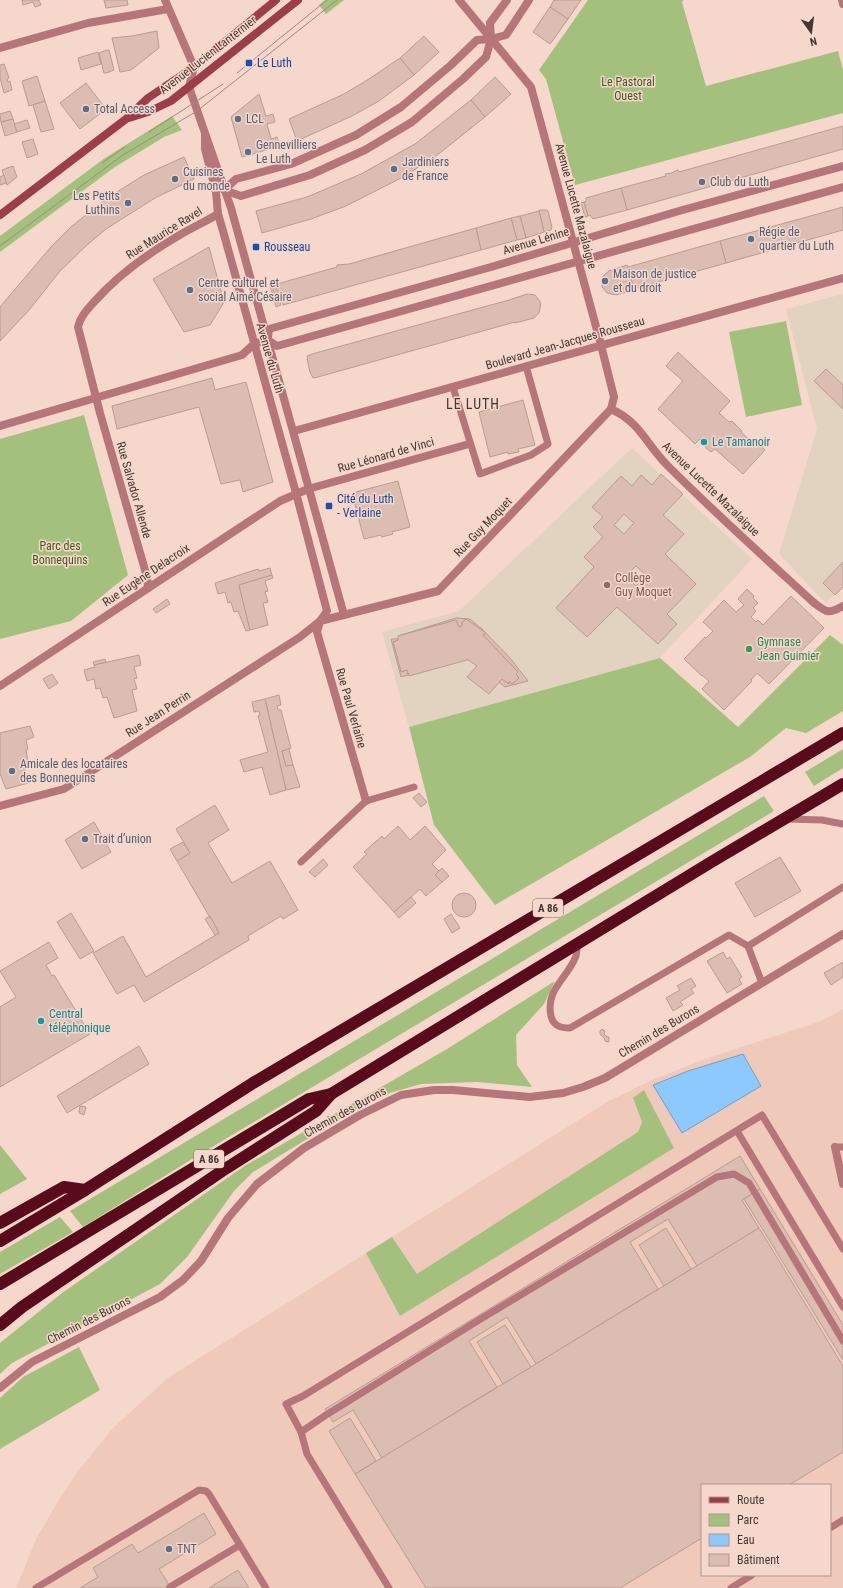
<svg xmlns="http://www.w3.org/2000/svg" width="843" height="1588" font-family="'Roboto Condensed',sans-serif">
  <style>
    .built { fill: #efcabb; fill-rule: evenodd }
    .education { fill: #e2d2c0 }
    .green { fill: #a3c17d }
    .water { fill: #8bc9fe; stroke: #759dc1 }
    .building { fill: #dcbdb2; stroke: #b99c91; fill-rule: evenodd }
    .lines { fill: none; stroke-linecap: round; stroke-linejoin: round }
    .service { stroke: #b67579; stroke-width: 7 }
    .minor { stroke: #b67579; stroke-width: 8 }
    .secondary { stroke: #9b3e49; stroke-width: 8 }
    .motorway { stroke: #590a1b; stroke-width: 12 }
    .tram { stroke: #9f8981; stroke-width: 1 }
    .transit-dot { fill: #1a4fb4; stroke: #f6d7cb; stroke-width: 1.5 }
    .service-dot { fill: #5c6f8a; stroke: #f6d7cb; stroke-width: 1.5 }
    .culture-dot { fill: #0f9aa8; stroke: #f6d7cb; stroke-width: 1.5 }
    .education-dot { fill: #8d6e63; stroke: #f6d7cb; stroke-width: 1.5 }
    .leisure-dot { fill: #2e9e5b; stroke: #f6d7cb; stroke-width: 1.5 }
    .labels { text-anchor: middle; stroke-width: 3; stroke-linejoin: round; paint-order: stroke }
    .shield { fill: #f6d7cb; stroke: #796761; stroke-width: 1 }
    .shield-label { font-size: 11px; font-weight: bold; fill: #433733 }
    .street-label { font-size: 12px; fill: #433733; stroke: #f6d7cb }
    .transit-label { font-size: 12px; fill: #164399; stroke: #f6d7cb; text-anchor: start }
    .park-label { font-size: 12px; fill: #41591c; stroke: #f6d7cb }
    .service-label { font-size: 12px; fill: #4e5e75; stroke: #f6d7cb; text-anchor: start }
    .culture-label { font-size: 12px; fill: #0d838f; stroke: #f6d7cb; text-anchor: start }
    .education-label { font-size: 12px; fill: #785e54; stroke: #f6d7cb; text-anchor: start }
    .leisure-label { font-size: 12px; fill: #27864d; stroke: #f6d7cb; text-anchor: start }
    .quarter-label { font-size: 14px; letter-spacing: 1px; fill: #433733; stroke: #f6d7cb }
  </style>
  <rect width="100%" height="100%" fill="#f6d7cb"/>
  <path class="built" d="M 843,1009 L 843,1588 L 16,1588 L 36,1539 L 57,1503 L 78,1471 L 113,1428 L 169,1377 L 607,1102 L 654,1079 L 708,1058 L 821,1021 ZM 702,1485 L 830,1485 L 830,1575 L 702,1575 Z"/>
  <g class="education">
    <polygon points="843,294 843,587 826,603 779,554 817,429 786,309"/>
    <polygon points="632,448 752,559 660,658 409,727 382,632 459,611"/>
  </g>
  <g class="green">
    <polygon points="325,0 344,0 326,14 319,5"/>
    <polygon points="588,0 684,0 682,2 706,86 838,51 843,70 843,113 575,185 546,79 539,70"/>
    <polygon points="172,116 182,130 164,137 115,167 0,252 0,236 105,158"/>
    <polygon points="786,321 802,405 746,417 729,332"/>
    <polygon points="84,415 128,575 71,621 0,639 0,439"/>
    <polygon points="830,635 843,645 843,711 806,733 786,728 750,757 495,905 434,825 409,727 660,658 738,727"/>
    <polygon points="843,749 843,768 814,786 805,772"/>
    <polygon points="764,796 774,811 192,1159 83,1227 70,1211"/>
    <polygon points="555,981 544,1004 516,1035 517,1065 532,1087 477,1082 421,1084 376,1097 253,1172 234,1191 187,1257 160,1284 12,1363 0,1374 0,1343 62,1293 246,1165 447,1049"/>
    <polygon points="644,1090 674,1148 400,1316 366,1253 392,1237 417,1274 638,1132 642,1122 633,1098"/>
    <polygon points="0,1145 27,1179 0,1194"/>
    <polygon points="60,1217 73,1232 0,1274 0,1252"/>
    <polygon points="79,1347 100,1390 0,1449 0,1398 23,1377"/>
  </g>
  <polygon class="water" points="743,1054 761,1086 682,1133 653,1085 688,1071"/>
  <g class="building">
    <polygon points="22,0 39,0 41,5 35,7 33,2 23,5"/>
    <polygon points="104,0 127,0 128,5 106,8"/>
    <polygon points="554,0 581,0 568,19 550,7"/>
    <polygon points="550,7 568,19 550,44 533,32"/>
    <polygon points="157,31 159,48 131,70 120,72 112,38 132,36"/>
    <polygon points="424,36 439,52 414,75 400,58"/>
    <polygon points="107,50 109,50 114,70 106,73 104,73 99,53"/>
    <polygon points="98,52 101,64 81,70 78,58"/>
    <polygon points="400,58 414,75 379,101 352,116 297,141 289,119 344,94 369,79"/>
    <polygon points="4,64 9,78 7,79 8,82 10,81 12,90 4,93 0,78 0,65"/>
    <polygon points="37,76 45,101 29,106 22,81"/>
    <polygon points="495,77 511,94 485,117 471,100"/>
    <polygon points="86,83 106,109 80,129 60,103"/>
    <polygon points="259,94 266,116 273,114 275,122 267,124 271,139 277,137 280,146 242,157 231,117"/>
    <polygon points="471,100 485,117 436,156 401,178 346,206 311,219 262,233 256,211 307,197 361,174 415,144"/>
    <polygon points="45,101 54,129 41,132 33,105"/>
    <polygon points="10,111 13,119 1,122 0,114"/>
    <polygon points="13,119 17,132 5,136 1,122"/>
    <polygon points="27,120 30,128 17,132 14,124"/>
    <polygon points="843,126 843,149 627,210 621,188 666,176 665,174 672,173 675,171 678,170 679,172"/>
    <polygon points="33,139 38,154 27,158 22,142"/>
    <polygon points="184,157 194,179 155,198 106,229 87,245 60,271 30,309 0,341 0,307 50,248 72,226 109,197 144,175"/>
    <polygon points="13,166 17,177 7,185 2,170"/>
    <polygon points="4,175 6,183 0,185 0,177"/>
    <polygon points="621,188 627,210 593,219 590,215 588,216 584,202 586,201 586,198"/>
    <polygon points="584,202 588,216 585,217 581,203"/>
    <polygon points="843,207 843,230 726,263 720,241"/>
    <polygon points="540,210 546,210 548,211 552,227 551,230 544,232 539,211"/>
    <polygon points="539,211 544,232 526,238 520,216"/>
    <polygon points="520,216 526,238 517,240 511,218"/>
    <polygon points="511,218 517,240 481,250 476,228"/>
    <polygon points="476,228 481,250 283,305 282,301 280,302 276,287 278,287 277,284 337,267 337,265 349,264"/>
    <polygon points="720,241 726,263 634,289 628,267"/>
    <polygon points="209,247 224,302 210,325 184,332 153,279"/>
    <polygon points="627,265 634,290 616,295 607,293 602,287 603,276 609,271"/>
    <polygon points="276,284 276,287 273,288 277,303 280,302 281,305 276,307 270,286"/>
    <polygon points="276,287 280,302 277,303 273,288"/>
    <polygon points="527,294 535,295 541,303 539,313 534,318 515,323 515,322 318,377 313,378 310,372 307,359 308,359 307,356 312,354 509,300"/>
    <polygon points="678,352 730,401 719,413 729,422 732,421 741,430 742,433 757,447 759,445 765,450 743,474 715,449 711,452 706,448 706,444 700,439 695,444 658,409 683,381 666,366"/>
    <polygon points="826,369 843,385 843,409 814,381"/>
    <polygon points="212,378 215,390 246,382 273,482 243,492 240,480 221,484 199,407 117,429 112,406"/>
    <polygon points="523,400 535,445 518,449 519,452 508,454 508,452 490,457 479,412"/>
    <path d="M 661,474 L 683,494 L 663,515 L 684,534 L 665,554 L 696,584 L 667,614 L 677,624 L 658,644 L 617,607 L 587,637 L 556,608 L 594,567 L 584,557 L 603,537 L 593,527 L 603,517 L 592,507 L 621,476 L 632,486 L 641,475 L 652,485 ZM 624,514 L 634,523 L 624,534 L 614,525 ZM 636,566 L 646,575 L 636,586 L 626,576 Z"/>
    <polygon points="398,481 410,527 392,532 393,534 382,537 381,535 364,539 352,493"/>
    <polygon points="843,562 843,587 835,595 823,583"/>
    <polygon points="270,568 272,575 239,585 250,630 246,631 238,611 234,612 231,602 228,603 225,592 218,594 215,583 258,569 259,571"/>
    <polygon points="272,575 273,578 265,581 268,591 265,592 268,602 263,603 268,625 250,630 239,585"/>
    <polygon points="747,589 754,596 753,598 758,603 753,608 756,611 751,617 756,622 758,620 763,625 791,596 824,628 769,684 757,673 751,680 752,681 724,710 702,689 709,681 702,675 702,676 684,659 705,637 706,638 713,631 703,622 724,600 736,612 744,605 738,599"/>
    <polygon points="167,599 170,604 156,613 153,609"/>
    <polygon points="456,618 470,619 482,629 510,658 528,681 505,687 499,682 502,679 509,684 509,681 512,684 519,678 516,674 518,672 483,635 486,633 466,619 462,622 462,626 459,627 456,620 398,636"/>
    <polygon points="466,619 486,633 483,635 518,672 516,674 519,678 512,684 509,681 509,684 502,679 489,694 467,677 477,666 467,659 467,660 409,676 407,670 401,672 393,642 398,640 398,636 456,620 459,627 462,626 462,622"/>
    <polygon points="391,639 398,639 398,640 393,642 401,672 407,670 408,675 401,677"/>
    <polygon points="139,655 141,665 134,667 137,678 134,679 137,689 132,690 137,711 114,718 107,697 103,698 100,688 96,689 94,679 87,681 84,670 95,667 94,665"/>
    <polygon points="105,659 106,662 94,665 93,662"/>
    <polygon points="52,674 58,683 49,689 43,679"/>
    <polygon points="279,695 281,705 277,706 278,710 281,710 291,748 282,751 286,766 293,765 300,787 286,790 265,699"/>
    <polygon points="265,699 286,790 270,795 262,767 244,772 240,760 268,752 258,716 260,715 259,711 254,712 252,702"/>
    <polygon points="30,726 34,737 26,740 28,749 26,750 28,761 23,762 28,783 6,789 0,774 0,733"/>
    <polygon points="289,749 293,765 286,766 282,751"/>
    <polygon points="419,793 427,802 421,807 413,798"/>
    <polygon points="215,805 229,830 208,843 232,883 270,861 298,910 283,919 281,916 248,936 249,940 144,1002 134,985 117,994 93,953 123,936 146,977 219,933 177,861 190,853 176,829"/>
    <polygon points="94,822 111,852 82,869 65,840"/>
    <polygon points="398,826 410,840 425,826 446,850 432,864 439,871 435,875 442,882 426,896 420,889 394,912 353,867 367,854 364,852 382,836 384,839"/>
    <polygon points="183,842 190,853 177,861 170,849"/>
    <polygon points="780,857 801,891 755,917 735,883"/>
    <polygon points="323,859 328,865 315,877 309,872"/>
    <polygon points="442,868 449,876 442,882 435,875"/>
    <circle cx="464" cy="905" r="12"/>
    <polygon points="411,897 416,903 399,918 394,912"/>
    <polygon points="71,913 94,951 80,959 57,922"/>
    <polygon points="451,914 460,928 452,933 444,919"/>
    <polygon points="210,916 219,933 215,935 205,919"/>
    <polygon points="49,942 58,958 46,965 52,976 54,975 90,1034 0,1087 0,1007 16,997 0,971"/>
    <polygon points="723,952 727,959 730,957 742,977 739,979 742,984 727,993 707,961"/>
    <polygon points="843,962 843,977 831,985 824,973"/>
    <polygon points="691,978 696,986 691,989 694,993 680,1002 683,1005 673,1011 666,998 680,990 677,986"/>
    <polygon points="602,1029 605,1031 604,1034 606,1036 609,1037 609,1042 605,1041 604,1038 600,1034 600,1031"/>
    <polygon points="139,1046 149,1064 67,1113 57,1096"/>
    <polygon points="80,1106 86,1107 84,1115 79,1113"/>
    <polygon points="740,1156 760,1189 742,1200 759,1228 697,1266 668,1219 630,1242 658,1289 536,1364 507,1317 469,1341 497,1387 382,1458 353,1410 333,1422 325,1409"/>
    <polygon points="760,1189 843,1325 843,1360 744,1199"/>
    <polygon points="666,1228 691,1269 664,1286 639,1245"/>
    <polygon points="759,1228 843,1366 843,1452 789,1485 702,1485 702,1538 620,1588 426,1588 355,1474"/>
    <polygon points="505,1325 531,1367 503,1384 477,1342"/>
    <polygon points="350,1418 376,1461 355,1474 329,1431"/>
    <polygon points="204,1513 216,1534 159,1569 171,1588 80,1588 98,1577 93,1568 132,1544 138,1553"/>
    <polygon points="238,1570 249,1588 209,1588"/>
  </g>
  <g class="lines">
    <g class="service">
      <polyline points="453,387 480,474 531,455 548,444 526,366"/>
      <polyline points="787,819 822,820 843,824"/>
      <polyline points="301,862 366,801 414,787"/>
      <path d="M 578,944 C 577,947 577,952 576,956 C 568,978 545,989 551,1016 C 553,1026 561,1028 570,1028 L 729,935 L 748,946"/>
      <polyline points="762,983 748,946 843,887"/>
      <polyline points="737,1131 843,1307"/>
      <polyline points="835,1147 843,1147"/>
      <polyline points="301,1432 326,1415 479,1320 717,1177 734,1174 749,1183 843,1341"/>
      <polyline points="830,1528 843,1520"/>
      <polyline points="170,1587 240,1545"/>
      <polyline points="36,1588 199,1490 206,1491 209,1494 266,1588"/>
      <polyline points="389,1588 307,1454 301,1432 286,1404 303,1396 762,1115 843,1249"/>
      <polyline points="731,1588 752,1575"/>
    </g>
    <g class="minor">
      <polyline points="165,0 194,67 189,87 231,208 344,615"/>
      <path d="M 459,0 L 531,87 L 601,345 L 614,397 L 611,409 C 640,422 646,444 668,466 C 715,513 764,557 813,602 C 826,612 828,615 843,606"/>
      <polyline points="507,0 490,23 491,39 506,35 529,0"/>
      <polyline points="842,0 843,4"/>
      <polygon points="491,39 486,57 463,79 412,122 365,150 310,175 241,196 224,190 236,179 291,164 356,135 401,107 451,65 477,40"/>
      <polyline points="0,48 88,23 168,9"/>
      <polyline points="205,135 205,149 216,192 218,214 223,231 296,493 327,611 320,621 317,632 366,801"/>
      <polyline points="268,337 269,329 491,267 679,211 843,166"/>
      <polyline points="0,426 242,355 254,344 268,340 277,346 843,187"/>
      <polyline points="294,431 843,278"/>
      <path d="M 148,588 L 147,577 L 100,413 L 78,327 C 80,317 87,310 94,302 C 118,275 147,254 178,236 C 191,228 205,222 218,214"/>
      <polyline points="0,686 280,501 308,489 469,444"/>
      <polyline points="0,806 64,789 300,637 320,621 438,591 611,409"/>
      <polyline points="835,1147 843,1184"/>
      <polyline points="0,1388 32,1362 160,1297 183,1280 201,1261 228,1218 257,1184 304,1148 360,1115 401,1095 434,1090 453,1090 530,1097 563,1093 583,1087 605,1078 843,934"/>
    </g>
    <g class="secondary">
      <polyline points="129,118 148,112 171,101 298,0"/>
      <polyline points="0,215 126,119 148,98 194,67 276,0"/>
    </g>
    <g class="motorway">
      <polyline points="0,1223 64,1187 85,1190"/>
      <polyline points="0,1241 85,1190 253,1083 843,733"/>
      <polyline points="0,1284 309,1099 331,1094"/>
      <polyline points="0,1325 22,1307 222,1171 316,1111 331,1094 713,861 843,784"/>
    </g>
    <g class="tram">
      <polyline points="237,73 327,0"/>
      <polyline points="149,132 223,84"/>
      <polyline points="102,163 125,147"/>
      <polyline points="0,246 123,155 197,111 337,0"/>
    </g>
  </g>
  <g class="transit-dot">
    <rect x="245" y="59" width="8" height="8" rx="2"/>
    <rect x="252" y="243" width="8" height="8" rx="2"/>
    <rect x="325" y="502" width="8" height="8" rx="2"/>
  </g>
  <g class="service-dot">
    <circle cx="86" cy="109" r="4"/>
    <circle cx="238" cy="119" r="4"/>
    <circle cx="248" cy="152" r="4"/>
    <circle cx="394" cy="169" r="4"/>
    <circle cx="175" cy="179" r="4"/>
    <circle cx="702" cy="182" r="4"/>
    <circle cx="128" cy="203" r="4"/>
    <circle cx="751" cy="239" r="4"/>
    <circle cx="605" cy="281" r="4"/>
    <circle cx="190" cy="290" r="4"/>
    <circle cx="12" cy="771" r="4"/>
    <circle cx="85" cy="839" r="4"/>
    <circle cx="169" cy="1549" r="4"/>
  </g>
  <g class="culture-dot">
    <circle cx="704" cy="442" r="4"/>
    <circle cx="41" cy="1021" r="4"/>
  </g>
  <circle class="education-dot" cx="607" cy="585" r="4"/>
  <circle class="leisure-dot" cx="749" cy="649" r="4"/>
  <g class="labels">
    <g class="shield">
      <rect x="533" y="899" width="30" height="18" rx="3"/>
      <rect x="194" y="1150" width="30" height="18" rx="3"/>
    </g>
    <g class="shield-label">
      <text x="548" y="912">A 86</text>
      <text x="209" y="1163">A 86</text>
    </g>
    <g class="street-label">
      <text transform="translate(208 55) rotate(-38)" y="4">Avenue Lucien Lanternier</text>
      <text transform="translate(576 206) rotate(75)" y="4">Avenue Lucette Mazalaigue</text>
      <text transform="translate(164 233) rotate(-32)" y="4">Rue Maurice Ravel</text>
      <text transform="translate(536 241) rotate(-17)" y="4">Avenue Lénine</text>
      <text transform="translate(565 343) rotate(-16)" y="4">Boulevard Jean-Jacques Rousseau</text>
      <text transform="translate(270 358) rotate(74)" y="4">Avenue du Luth</text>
      <text transform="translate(386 455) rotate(-16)" y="4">Rue Léonard de Vinci</text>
      <text transform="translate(711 489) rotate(44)" y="4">Avenue Lucette Mazalaigue</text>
      <text transform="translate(134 490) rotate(74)" y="4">Rue Salvador Allende</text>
      <text transform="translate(483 527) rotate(-46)" y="4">Rue Guy Moquet</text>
      <text transform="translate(146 575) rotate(-34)" y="4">Rue Eugène Delacroix</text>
      <text transform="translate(351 708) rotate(74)" y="4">Rue Paul Verlaine</text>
      <text transform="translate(158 714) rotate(-33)" y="4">Rue Jean Perrin</text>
      <text transform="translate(659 1031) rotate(-31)" y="4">Chemin des Burons</text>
      <text transform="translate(345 1112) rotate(-29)" y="4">Chemin des Burons</text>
      <text transform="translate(89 1320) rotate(-27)" y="4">Chemin des Burons</text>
    </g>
    <g class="transit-label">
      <text x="257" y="67">Le Luth</text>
      <text x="264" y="251">Rousseau</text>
      <text x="337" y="503">Cité du Luth<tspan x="337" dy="14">- Verlaine</tspan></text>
    </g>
    <g class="park-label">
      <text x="628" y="86">Le Pastoral<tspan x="628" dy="14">Ouest</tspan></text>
      <text x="60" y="550">Parc des<tspan x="60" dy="14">Bonnequins</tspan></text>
    </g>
    <g class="service-label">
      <text x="94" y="113">Total Access</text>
      <text x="246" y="123">LCL</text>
      <text x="256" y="149">Gennevilliers<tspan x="256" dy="14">Le Luth</tspan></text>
      <text x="402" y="166">Jardiniers<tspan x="402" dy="14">de France</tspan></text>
      <text x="183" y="176">Cuisines<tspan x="183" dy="14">du monde</tspan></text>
      <text x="710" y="186">Club du Luth</text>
      <text x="120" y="200" text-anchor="end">Les Petits<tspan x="120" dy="14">Luthins</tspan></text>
      <text x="759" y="236">Régie de<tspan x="759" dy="14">quartier du Luth</tspan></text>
      <text x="613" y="278">Maison de justice<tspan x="613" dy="14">et du droit</tspan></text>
      <text x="198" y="287">Centre culturel et<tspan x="198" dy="14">social Aimé Césaire</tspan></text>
      <text x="20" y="768">Amicale des locataires<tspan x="20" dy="14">des Bonnequins</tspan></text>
      <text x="93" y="843">Trait d’union</text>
      <text x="177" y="1553">TNT</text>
    </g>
    <g class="culture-label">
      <text x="712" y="446">Le Tamanoir</text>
      <text x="49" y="1018">Central<tspan x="49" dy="14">téléphonique</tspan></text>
    </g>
    <g class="education-label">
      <text x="615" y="582">Collège<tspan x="615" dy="14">Guy Moquet</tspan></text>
    </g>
    <g class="leisure-label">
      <text x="757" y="646">Gymnase<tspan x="757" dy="14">Jean Guimier</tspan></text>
    </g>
    <g class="quarter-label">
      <text x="473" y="409">LE LUTH</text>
    </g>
  </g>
  <rect x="701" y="1484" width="130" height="92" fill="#f6d7cb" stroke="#ae978e"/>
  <rect x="709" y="1497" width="20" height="6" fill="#9b3e49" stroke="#ae978e"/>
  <text x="737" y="1504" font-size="12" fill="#433733">Route</text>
  <rect x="709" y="1514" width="20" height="12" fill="#a3c17d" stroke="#ae978e"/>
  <text x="737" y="1524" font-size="12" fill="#433733">Parc</text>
  <rect x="709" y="1534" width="20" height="12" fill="#8bc9fe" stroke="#ae978e"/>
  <text x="737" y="1544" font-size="12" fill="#433733">Eau</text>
  <rect x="709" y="1554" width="20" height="12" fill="#dcbdb2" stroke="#ae978e"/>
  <text x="737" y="1564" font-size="12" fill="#433733">Bâtiment</text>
  <g transform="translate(811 32) rotate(166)" stroke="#f6d7cb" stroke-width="3" paint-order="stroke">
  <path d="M0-3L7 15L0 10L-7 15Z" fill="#433733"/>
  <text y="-6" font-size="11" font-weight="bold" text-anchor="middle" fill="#433733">N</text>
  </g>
</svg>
